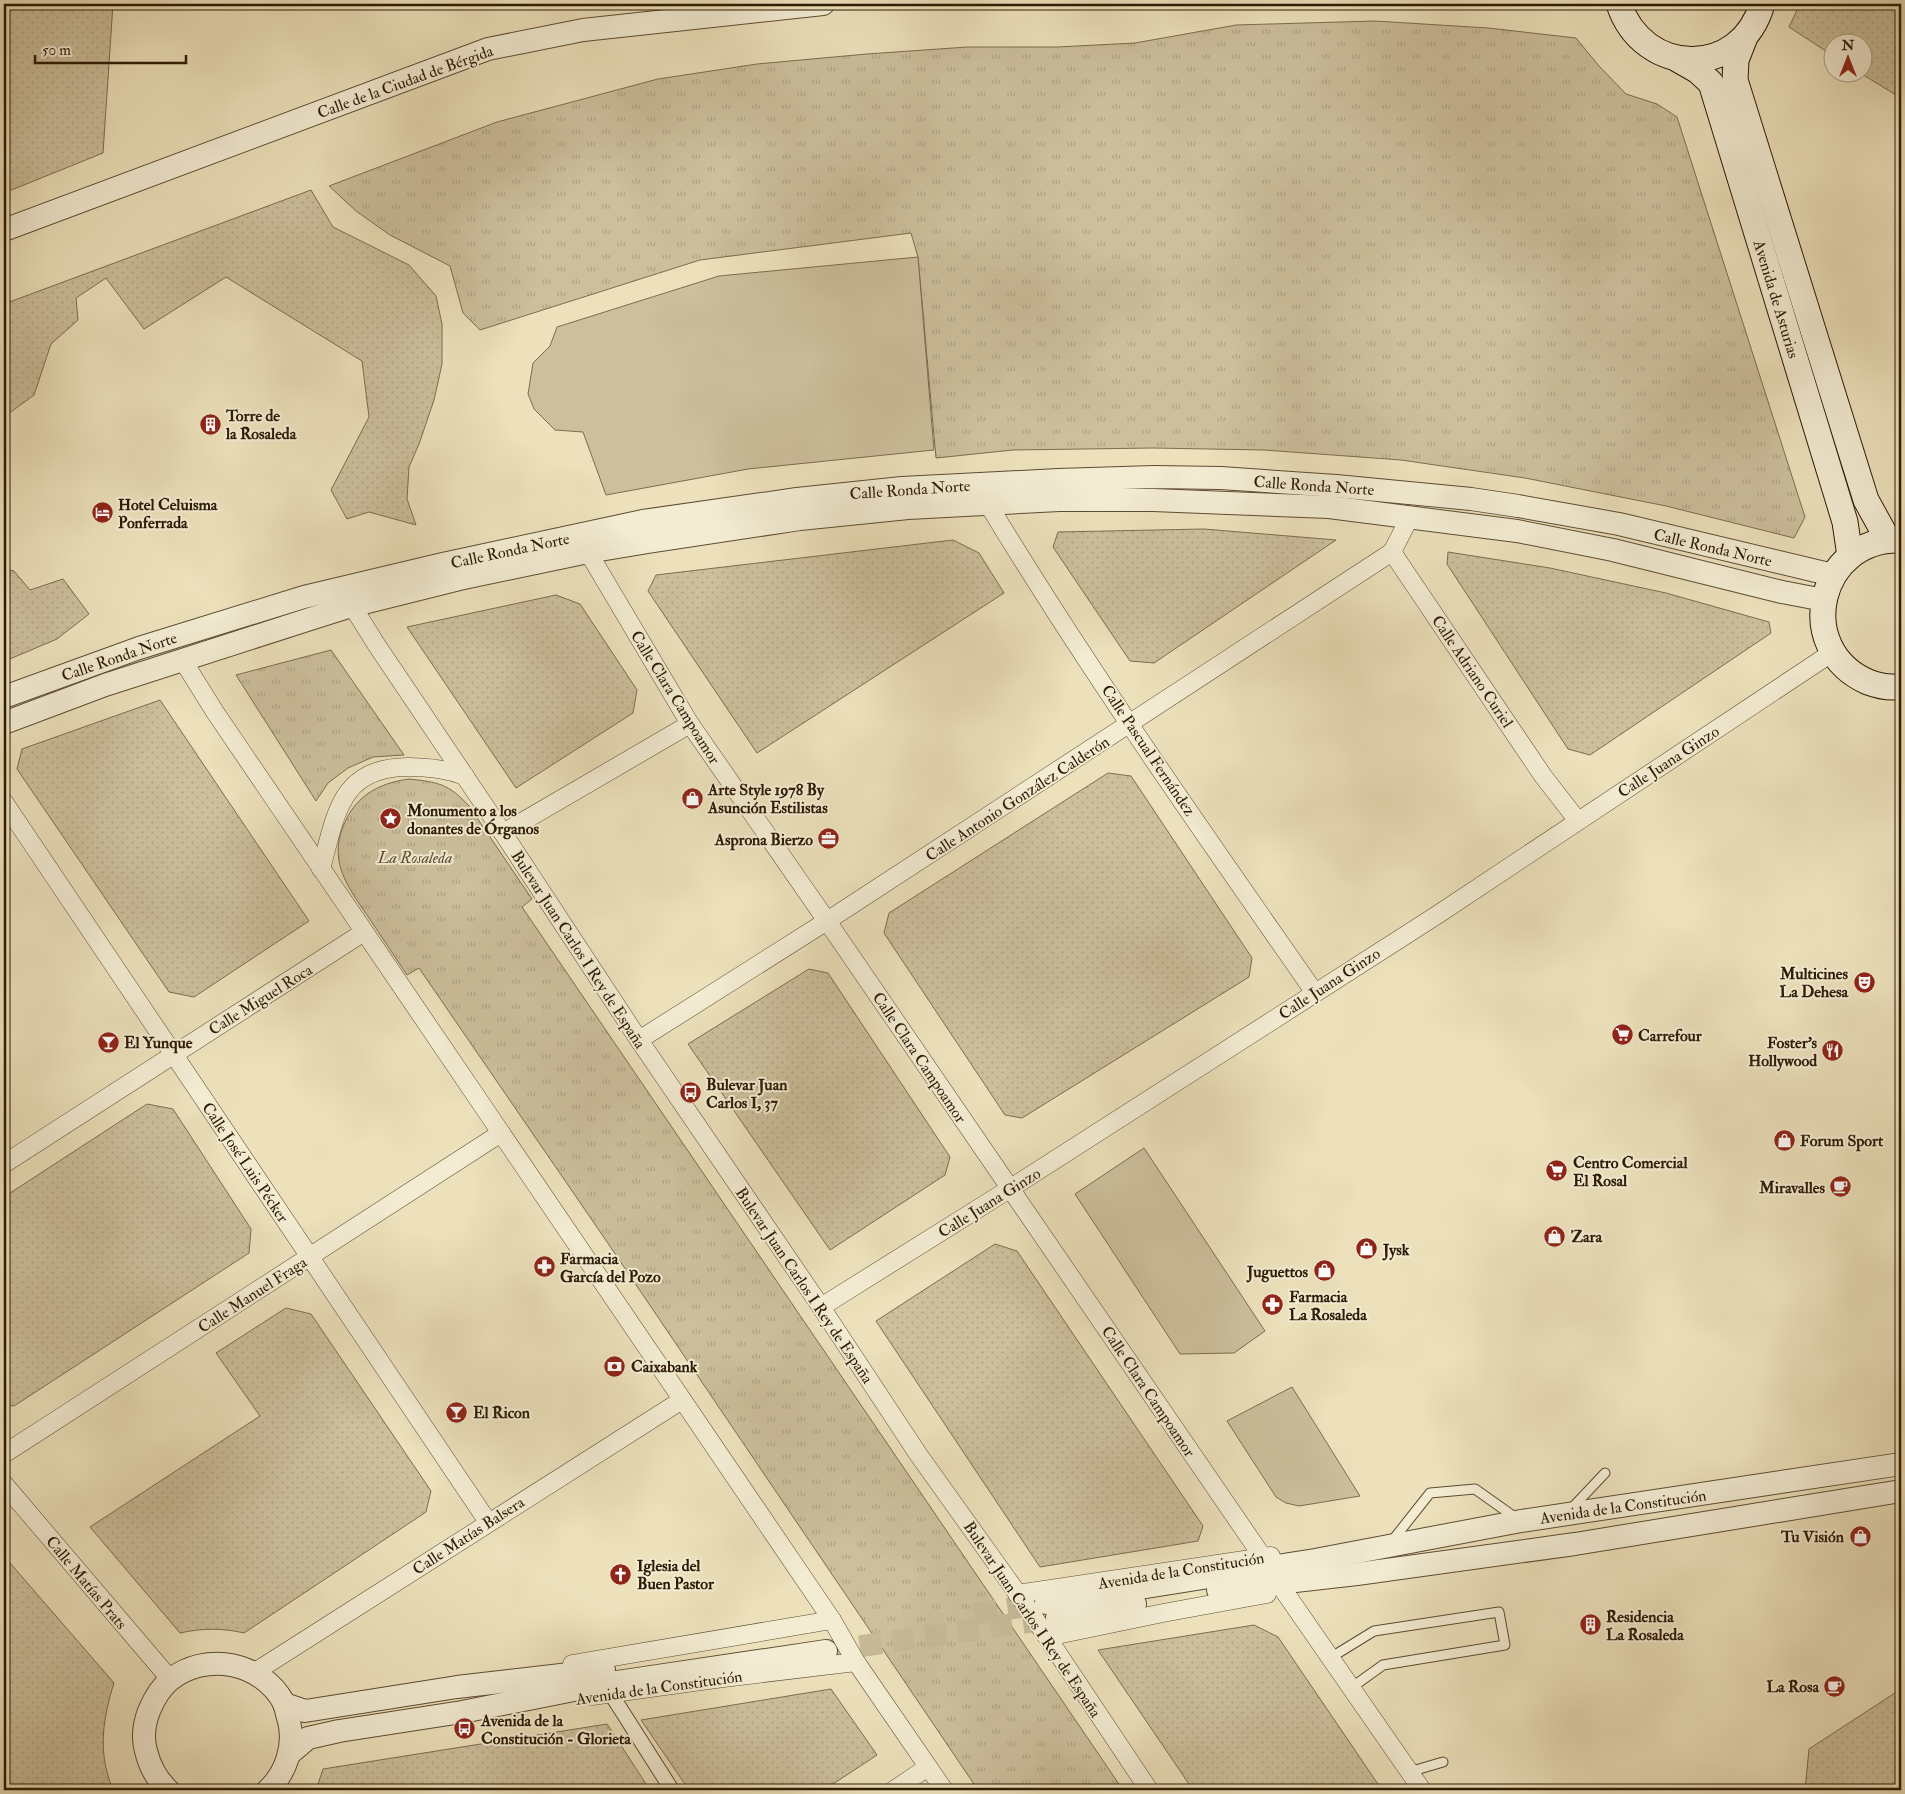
<svg xmlns="http://www.w3.org/2000/svg" width="1905" height="1794" font-family="'IM FELL Double Pica',serif">
  <style>
    .grass { fill: url(#grass-dots); stroke: #7c6c50 }
    .park { fill: url(#park-tufts); stroke: #7c6c50 }
    .garden { fill: #ccbf9c; stroke: #7c6c50 }
    .lines { fill: none; stroke-linecap: round; stroke-linejoin: round }
    .tertiary-tunnel { stroke: #c6b996; stroke-width: 22; stroke-dasharray: 22 11; stroke-linecap: butt }
    .service-casing { stroke: #5d4c32; stroke-width: 11 }
    .pedestrian-casing { stroke: #5d4c32; stroke-width: 16 }
    .minor-casing { stroke: #5d4c32; stroke-width: 19 }
    .tertiary-casing { stroke: #5d4c32; stroke-width: 24 }
    .secondary-casing { stroke: #2d1a04; stroke-width: 27 }
    .service { stroke: #f3ecd3; stroke-width: 9 }
    .pedestrian { stroke: #f3ecd3; stroke-width: 14 }
    .minor { stroke: #f3ecd3; stroke-width: 18 }
    .tertiary { stroke: #f3ecd3; stroke-width: 22 }
    .secondary { stroke: #f3ecd3; stroke-width: 25 }
    .labels { text-anchor: middle; stroke-width: 4; stroke-linejoin: round; paint-order: stroke }
    .street-label { font-size: 16px; fill: #2d1a04; stroke: #f3ecd3 }
    .poi-label { font-size: 16px; font-weight: bold; fill: #2d1a04; stroke: #f3ecd3; text-anchor: start }
    .park-label { font-size: 16px; font-style: italic; fill: #5d4c32; stroke: #f3ecd3 }
  </style>
  <defs>
    <pattern id="grass-dots" width="8" height="8" patternUnits="userSpaceOnUse" patternTransform="scale(1.25)"><rect width="8" height="8" fill="#ccbf9c"/><path d="M2 2h.1M6 6h.1" fill="none" stroke="#b0a485" stroke-width="1.8" stroke-linecap="round"/></pattern>
    <pattern id="park-tufts" width="24" height="20" patternUnits="userSpaceOnUse" patternTransform="scale(1.25)"><rect width="24" height="20" fill="#ccbf9c"/><path d="M3 7l-1-3M5 7V3M7 7l1-3M15 17l-1-3M17 17v-4M19 17l1-3" fill="none" stroke="#b0a485"/></pattern>
  </defs>
  <rect width="100%" height="100%" fill="#ece1bb"/>
  <filter id="stains"><feTurbulence type="fractalNoise" baseFrequency=".004" numOctaves="4"/><feColorMatrix values="0 0 0 0 .2 0 0 0 0 .09 0 0 0 0 .02 0 0 0 .5 -.17"/></filter>
  <radialGradient id="worn" r=".72"><stop offset=".6" stop-color="#630" stop-opacity="0"/><stop offset="1" stop-color="#630" stop-opacity=".3"/></radialGradient>
  <g class="grass">
    <polygon points="4,4 113,4 103,153 4,193"/>
    <polygon points="1800,4 1901,4 1901,98 1860,73 1862,72 1862,42 1832,42 1832,55 1789,27"/>
    <polygon points="311,190 333,227 409,265 436,296 442,324 442,364 434,400 419,444 409,467 407,499 416,525 369,512 347,519 331,490 369,417 362,361 226,277 144,329 106,278 76,298 78,320 51,344 34,395 4,417 4,304"/>
    <polygon points="1204,529 1336,540 1154,663 1130,661 1053,547 1058,532"/>
    <polygon points="953,540 979,553 1004,593 757,753 648,591 656,575"/>
    <polygon points="1448,552 1550,568 1666,593 1769,622 1771,633 1590,755 1568,749 1447,564"/>
    <polygon points="4,569 14,571 30,590 63,579 89,614 57,639 5,661 4,660"/>
    <polygon points="556,595 580,604 637,690 633,713 516,788 407,627"/>
    <polygon points="160,700 309,921 194,997 169,992 17,769 22,749"/>
    <polygon points="1108,773 1131,776 1252,958 1249,977 1022,1118 1005,1115 884,933 889,913"/>
    <polygon points="809,969 828,973 950,1157 945,1175 830,1250 688,1044"/>
    <polygon points="147,1104 173,1109 251,1229 249,1253 14,1406 4,1404 4,1197"/>
    <polygon points="995,1244 1017,1251 1203,1526 1198,1541 1040,1567 876,1321"/>
    <path d="M 286,1308 L 311,1314 L 431,1491 L 426,1512 L 244,1633 C 223,1628 202,1628 180,1633 L 90,1527 L 260,1416 L 216,1353 Z"/>
    <path d="M 4,1556 L 114,1683 C 103,1718 98,1750 111,1785 L 106,1790 L 4,1790 Z"/>
    <polygon points="1254,1625 1278,1637 1382,1790 1193,1790 1098,1650"/>
    <polygon points="831,1689 877,1755 824,1790 689,1790 641,1720"/>
    <polygon points="1901,1689 1901,1790 1805,1790 1809,1749"/>
    <polygon points="607,1724 650,1790 316,1790 323,1769"/>
  </g>
  <g class="park">
    <polygon points="1375,21 1488,28 1576,38 1599,66 1626,94 1657,104 1677,117 1805,517 1794,538 1666,506 1525,478 1401,460 1264,450 1153,448 1013,450 936,458 918,257 911,233 700,260 480,330 463,313 450,266 390,235 356,211 329,186 497,122 658,79 757,64 867,54 967,47 1057,47 1135,43 1236,25"/>
    <polygon points="331,650 404,755 373,757 348,768 328,783 316,801 236,675"/>
    <path d="M 409,779 C 438,782 449,784 469,806 L 532,899 L 522,907 L 1123,1790 L 978,1790 L 603,1236 L 419,968 L 407,975 C 394,956 382,937 369,918 C 344,882 324,855 351,811 C 364,791 386,782 409,779 Z"/>
  </g>
  <g class="garden">
    <polygon points="918,257 934,450 748,469 606,495 583,432 555,430 534,409 528,394 533,363 550,346 557,327 719,276"/>
    <polygon points="1144,1148 1265,1331 1234,1353 1180,1354 1075,1194"/>
    <polygon points="1292,1387 1360,1496 1299,1506 1286,1503 1276,1497 1227,1421"/>
  </g>
  <g class="lines">
    <g class="tertiary-tunnel">
      <polyline points="975,1614 1046,1603"/>
      <polyline points="827,1651 1056,1618"/>
    </g>
    <defs>
      <g id="service">
        <polyline points="1571,1509 1605,1473"/>
        <polyline points="1392,1541 1430,1493 1475,1489 1516,1518"/>
        <polyline points="1330,1658 1374,1631 1499,1612 1505,1645 1383,1665 1351,1688"/>
        <polyline points="1409,1772 1443,1762"/>
      </g>
      <polyline id="pedestrian" points="611,1694 672,1790"/>
      <g id="minor">
        <path d="M 988,504 C 1089,671 1203,832 1315,993"/>
        <polyline points="588,552 690,724 827,921 1262,1556"/>
        <polyline points="1392,552 1543,776 1578,821"/>
        <polyline points="1392,552 1410,517"/>
        <polyline points="346,596 376,644 503,833 639,1040 821,1307 918,1454 1023,1601 1149,1790"/>
        <polyline points="182,659 215,712 832,1620 856,1662 944,1790"/>
        <path d="M 4,802 C 164,1043 327,1282 488,1522"/>
        <polyline points="503,833 690,724"/>
        <path d="M 321,869 C 336,814 340,767 408,767 C 428,767 447,769 465,776"/>
        <polyline points="639,1040 827,921 1392,552"/>
        <polyline points="4,1164 364,932"/>
        <polyline points="821,1307 1011,1188 1437,915 1833,652"/>
        <polyline points="4,1454 501,1133"/>
        <polyline points="4,1484 170,1679"/>
        <polyline points="1284,1591 1422,1790"/>
        <polyline points="1017,1594 1271,1556"/>
        <polyline points="1047,1637 1163,1613 1267,1594"/>
        <polyline points="572,1664 832,1620"/>
        <polyline points="255,1672 682,1400"/>
        <polyline points="592,1696 723,1678 856,1662"/>
        <polyline points="894,1790 928,1767"/>
      </g>
      <g id="tertiary">
        <polyline points="4,230 488,49 583,30 823,4"/>
        <polyline points="4,697 139,648 304,597 443,564 643,521 797,499 902,488 1058,480 1154,477 1221,478 1336,486 1471,499 1518,506 1619,524 1833,575"/>
        <polyline points="4,723 105,685 310,619 351,606 459,579 588,552 648,542 800,519 908,508 1059,500 1153,500 1329,507 1517,531 1613,550 1782,592 1824,600"/>
        <polyline points="1218,1590 1357,1574 1575,1544 1901,1491"/>
        <polyline points="1046,1603 1315,1560 1521,1521 1901,1464"/>
        <polyline points="1057,1618 1135,1604"/>
        <polyline points="284,1704 305,1711 457,1687 604,1670"/>
        <polyline points="289,1754 308,1738 339,1731 462,1712 604,1684 826,1651"/>
        <path d="M 168,1790 C 156,1779 150,1767 146,1751 C 142,1737 144,1724 149,1711 C 154,1699 160,1688 170,1680 C 206,1651 262,1662 284,1703 C 286,1708 287,1716 289,1721 C 295,1746 286,1773 268,1790"/>
      </g>
      <g id="secondary">
        <path d="M 1619,4 C 1643,77 1741,79 1762,4"/>
        <polyline points="1745,37 1736,60 1735,80 1866,500 1888,540"/>
        <polyline points="1677,59 1698,71 1711,83 1845,522 1850,556"/>
        <path d="M 1901,540 C 1818,537 1792,649 1868,682 C 1879,686 1890,689 1901,686"/>
      </g>
    </defs>
    <use href="#service" class="service-casing"/>
    <use href="#pedestrian" class="pedestrian-casing"/>
    <use href="#minor" class="minor-casing"/>
    <use href="#tertiary" class="tertiary-casing"/>
    <use href="#secondary" class="secondary-casing"/>
    <use href="#service" class="service"/>
    <use href="#pedestrian" class="pedestrian"/>
    <use href="#minor" class="minor"/>
    <use href="#tertiary" class="tertiary"/>
    <use href="#secondary" class="secondary"/>
  </g>
  <defs>
    <symbol id="building-disc" viewBox="-11 -11 22 22"><circle r="9.5" fill="#8f2418" stroke="#f3ecd3"/><path d="M-4-6H4V6H1V3H-1V6H-4ZM-2.5-4.3h1.7v1.8h-1.7ZM.8-4.3h1.7v1.8H.8ZM-2.5-1h1.7V.8h-1.7ZM.8-1h1.7V.8H.8Z" fill="#fff"/></symbol>
    <symbol id="hotel-disc" viewBox="-11 -11 22 22"><circle r="9.5" fill="#8f2418" stroke="#f3ecd3"/><path d="M-6-4.5h1.5V1H6V5H4.5V3h-9V5H-6ZM-4 0a1.8 1.8 0 1 1 3.6 0ZM.5 0V-2.5h3Q6-2.5 6 0Z" fill="#fff"/></symbol>
    <symbol id="shop-disc" viewBox="-11 -11 22 22"><circle r="9.5" fill="#8f2418" stroke="#f3ecd3"/><path d="M-5-2.5h2.3a2.7 3.5 0 0 1 5.4 0H5L5.5 6h-11ZM-1.5-2.5h3a1.5 2.3 0 0 0-3 0Z" fill="#fff"/></symbol>
    <symbol id="sight-disc" viewBox="-11 -11 22 22"><circle r="9.5" fill="#8f2418" stroke="#f3ecd3"/><path d="M0-6L1.8-2.2L6-1.7L2.9 1.2L3.7 5.4L0 3.3L-3.7 5.4L-2.9 1.2L-6-1.7L-1.8-2.2Z" fill="#fff"/></symbol>
    <symbol id="office-disc" viewBox="-11 -11 22 22"><circle r="9.5" fill="#8f2418" stroke="#f3ecd3"/><path d="M-6-3h4V-5.5h4V-3h4V5H-6ZM-1-4.5V-3h2v-1.5ZM-6 0V1H6V0Z" fill="#fff"/></symbol>
    <symbol id="theatre-disc" viewBox="-11 -11 22 22"><circle r="9.5" fill="#8f2418" stroke="#f3ecd3"/><path d="M-5-5.5Q0-4 5-5.5V0Q5 5 0 6Q-5 5-5 0ZM-3.3-2.5H-1v1.5H-3.3ZM1-2.5H3.3v1.5H1ZM-2.8 1Q0 5.5 2.8 1Z" fill="#fff"/></symbol>
    <symbol id="supermarket-disc" viewBox="-11 -11 22 22"><circle r="9.5" fill="#8f2418" stroke="#f3ecd3"/><path d="M-6-5.5h2.5l.6 2H6L4.5 2H-2.5L-4.4-4H-6ZM-1.5 3.2a1.3 1.3 0 1 0 .1 0ZM3 3.2a1.3 1.3 0 1 0 .1 0Z" fill="#fff"/></symbol>
    <symbol id="bar-disc" viewBox="-11 -11 22 22"><circle r="9.5" fill="#8f2418" stroke="#f3ecd3"/><path d="M-6-5H6L.8 .8V4.5H3.5V6h-7V4.5H-.8V.8Z" fill="#fff"/></symbol>
    <symbol id="restaurant-disc" viewBox="-11 -11 22 22"><circle r="9.5" fill="#8f2418" stroke="#f3ecd3"/><path d="M-5-6h1v4h1v-4h1v4h1v-4h1v5L-1.5 .5V6h-2V.5L-5-1ZM5-6V6H3V1.5H1.5Q1.5-4 5-6Z" fill="#fff"/></symbol>
    <symbol id="bus-disc" viewBox="-11 -11 22 22"><circle r="9.5" fill="#8f2418" stroke="#f3ecd3"/><path d="M-5-6H5V4H4V6H2V4H-2V6H-4V4H-5ZM-3.5-4V0h7V-4ZM-3.5 1.2v1.5H-2V1.2ZM2 1.2v1.5H3.5V1.2Z" fill="#fff"/></symbol>
    <symbol id="cafe-disc" viewBox="-11 -11 22 22"><circle r="9.5" fill="#8f2418" stroke="#f3ecd3"/><path d="M-5.5-4.5H6V0H3Q3 3.5 0 3.5H-2.5Q-5.5 3.5-5.5 0ZM3-3.2v2h1.7v-2ZM-6 4.5H4V6H-6Z" fill="#fff"/></symbol>
    <symbol id="pharmacy-disc" viewBox="-11 -11 22 22"><circle r="9.5" fill="#8f2418" stroke="#f3ecd3"/><path d="M-2-6h4v4h4v4h-4v4h-4v-4h-4v-4h4Z" fill="#fff"/></symbol>
    <symbol id="bank-disc" viewBox="-11 -11 22 22"><circle r="9.5" fill="#8f2418" stroke="#f3ecd3"/><path d="M-6-4H6V4H-6ZM0-2.3a2.3 2.3 0 1 0 0 4.6a2.3 2.3 0 1 0 0-4.6Z" fill="#fff"/></symbol>
    <symbol id="church-disc" viewBox="-11 -11 22 22"><circle r="9.5" fill="#8f2418" stroke="#f3ecd3"/><path d="M-1.2-6h2.4v3.5h3.3v2.4h-3.3V6h-2.4V-.1h-3.3v-2.4h3.3Z" fill="#fff"/></symbol>
  </defs>
  <g fill-rule="evenodd">
    <use href="#building-disc" x="198" y="412" width="25" height="25"/>
    <use href="#hotel-disc" x="90" y="500" width="25" height="25"/>
    <use href="#shop-disc" x="680" y="786" width="25" height="25"/>
    <use href="#sight-disc" x="378" y="806" width="25" height="25"/>
    <use href="#office-disc" x="816" y="826" width="25" height="25"/>
    <use href="#theatre-disc" x="1852" y="970" width="25" height="25"/>
    <use href="#supermarket-disc" x="1610" y="1022" width="25" height="25"/>
    <use href="#bar-disc" x="96" y="1030" width="25" height="25"/>
    <use href="#restaurant-disc" x="1820" y="1038" width="25" height="25"/>
    <use href="#bus-disc" x="678" y="1080" width="25" height="25"/>
    <use href="#shop-disc" x="1772" y="1128" width="25" height="25"/>
    <use href="#supermarket-disc" x="1544" y="1158" width="25" height="25"/>
    <use href="#cafe-disc" x="1828" y="1174" width="25" height="25"/>
    <use href="#shop-disc" x="1542" y="1224" width="25" height="25"/>
    <use href="#shop-disc" x="1354" y="1236" width="25" height="25"/>
    <use href="#pharmacy-disc" x="532" y="1254" width="25" height="25"/>
    <use href="#shop-disc" x="1312" y="1258" width="25" height="25"/>
    <use href="#pharmacy-disc" x="1260" y="1292" width="25" height="25"/>
    <use href="#bank-disc" x="602" y="1354" width="25" height="25"/>
    <use href="#bar-disc" x="444" y="1400" width="25" height="25"/>
    <use href="#shop-disc" x="1848" y="1524" width="25" height="25"/>
    <use href="#church-disc" x="608" y="1562" width="25" height="25"/>
    <use href="#building-disc" x="1578" y="1612" width="25" height="25"/>
    <use href="#cafe-disc" x="1822" y="1674" width="25" height="25"/>
    <use href="#bus-disc" x="452" y="1716" width="25" height="25"/>
  </g>
  <g class="labels">
    <g class="street-label">
      <text transform="translate(405 81) rotate(-20)" y="6">Calle de la Ciudad de Bérgida</text>
      <text transform="translate(1777 299) rotate(73)" y="6">Avenida de Asturias</text>
      <text transform="translate(1314 485) rotate(4)" y="6">Calle Ronda Norte</text>
      <text transform="translate(910 489) rotate(-4)" y="6">Calle Ronda Norte</text>
      <text transform="translate(1713 547) rotate(13)" y="6">Calle Ronda Norte</text>
      <text transform="translate(510 550) rotate(-12)" y="6">Calle Ronda Norte</text>
      <text transform="translate(119 656) rotate(-19)" y="6">Calle Ronda Norte</text>
      <text transform="translate(1473 671) rotate(56)" y="6">Calle Adriano Curiel</text>
      <text transform="translate(676 697) rotate(58)" y="6">Calle Clara Campoamor</text>
      <text transform="translate(1149 750) rotate(56)" y="6">Calle Pascual Fernández</text>
      <text transform="translate(1668 761) rotate(-33)" y="6">Calle Juana Ginzo</text>
      <text transform="translate(1017 798) rotate(-33)" y="6">Calle Antonio González Calderón</text>
      <text transform="translate(579 949) rotate(57)" y="6">Bulevar Juan Carlos I Rey de España</text>
      <text transform="translate(1329 983) rotate(-33)" y="6">Calle Juana Ginzo</text>
      <text transform="translate(260 999) rotate(-32)" y="6">Calle Miguel Roca</text>
      <text transform="translate(920 1057) rotate(56)" y="6">Calle Clara Campoamor</text>
      <text transform="translate(246 1162) rotate(56)" y="6">Calle José Luis Pécker</text>
      <text transform="translate(989 1202) rotate(-32)" y="6">Calle Juana Ginzo</text>
      <text transform="translate(805 1285) rotate(56)" y="6">Bulevar Juan Carlos I Rey de España</text>
      <text transform="translate(252 1294) rotate(-33)" y="6">Calle Manuel Fraga</text>
      <text transform="translate(1149 1391) rotate(56)" y="6">Calle Clara Campoamor</text>
      <text transform="translate(1623 1506) rotate(-8)" y="6">Avenida de la Constitución</text>
      <text transform="translate(468 1535) rotate(-33)" y="6">Calle Matías Balsera</text>
      <text transform="translate(1181 1570) rotate(-9)" y="6">Avenida de la Constitución</text>
      <text transform="translate(87 1582) rotate(50)" y="6">Calle Matías Prats</text>
      <text transform="translate(1033 1619) rotate(56)" y="6">Bulevar Juan Carlos I Rey de España</text>
      <text transform="translate(659 1687) rotate(-8)" y="6">Avenida de la Constitución</text>
    </g>
    <g class="poi-label">
      <text x="226" y="421">Torre de<tspan x="226" dy="18">la Rosaleda</tspan></text>
      <text x="118" y="510">Hotel Celuisma<tspan x="118" dy="18">Ponferrada</tspan></text>
      <text x="708" y="795">Arte Style 1978 By<tspan x="708" dy="18">Asunción Estilistas</tspan></text>
      <text x="407" y="816">Monumento a los<tspan x="407" dy="18">donantes de Órganos</tspan></text>
      <text x="813" y="845" text-anchor="end">Asprona Bierzo</text>
      <text x="1848" y="979" text-anchor="end">Multicines<tspan x="1848" dy="18">La Dehesa</tspan></text>
      <text x="1638" y="1041">Carrefour</text>
      <text x="124" y="1048">El Yunque</text>
      <text x="1817" y="1048" text-anchor="end">Foster's<tspan x="1817" dy="18">Hollywood</tspan></text>
      <text x="706" y="1090">Bulevar Juan<tspan x="706" dy="18">Carlos I, 37</tspan></text>
      <text x="1800" y="1146">Forum Sport</text>
      <text x="1573" y="1168">Centro Comercial<tspan x="1573" dy="18">El Rosal</tspan></text>
      <text x="1825" y="1193" text-anchor="end">Miravalles</text>
      <text x="1571" y="1242">Zara</text>
      <text x="1383" y="1255">Jysk</text>
      <text x="560" y="1264">Farmacia<tspan x="560" dy="18">García del Pozo</tspan></text>
      <text x="1308" y="1277" text-anchor="end">Juguettos</text>
      <text x="1289" y="1302">Farmacia<tspan x="1289" dy="18">La Rosaleda</tspan></text>
      <text x="631" y="1372">Caixabank</text>
      <text x="473" y="1418">El Ricon</text>
      <text x="1844" y="1542" text-anchor="end">Tu Visión</text>
      <text x="637" y="1571">Iglesia del<tspan x="637" dy="18">Buen Pastor</tspan></text>
      <text x="1606" y="1622">Residencia<tspan x="1606" dy="18">La Rosaleda</tspan></text>
      <text x="1819" y="1692" text-anchor="end">La Rosa</text>
      <text x="481" y="1726">Avenida de la<tspan x="481" dy="18">Constitución - Glorieta</tspan></text>
    </g>
    <g class="park-label">
      <text x="415" y="863">La Rosaleda</text>
    </g>
  </g>
  <rect width="1905" height="1794" fill="none" stroke="#ece1bb" stroke-width="20"/>
  <rect x="5" y="5" width="1895" height="1784" fill="none" stroke="#2d1a04" stroke-width="2.5"/>
  <rect x="10" y="10" width="1885" height="1774" fill="none" stroke="#2d1a04"/>
  <g transform="translate(1848 58)"><circle r="24" fill="#f3ecd3" stroke="#a49880"/>
  <path d="M0-4L9 19L0 12L-9 19Z" fill="#8f2418"/>
  <text y="-8" font-size="14" font-weight="bold" text-anchor="middle" fill="#2d1a04">N</text>
  </g>
  <path d="M35 55v8h151v-8" fill="none" stroke="#2d1a04" stroke-width="2.5"/>
  <text x="42" y="55" font-size="15" fill="#2d1a04" stroke="#f3ecd3" stroke-width="4" paint-order="stroke">50 m</text>
  <rect width="100%" height="100%" filter="url(#stains)"/>
  <rect width="100%" height="100%" fill="url(#worn)"/>
</svg>
